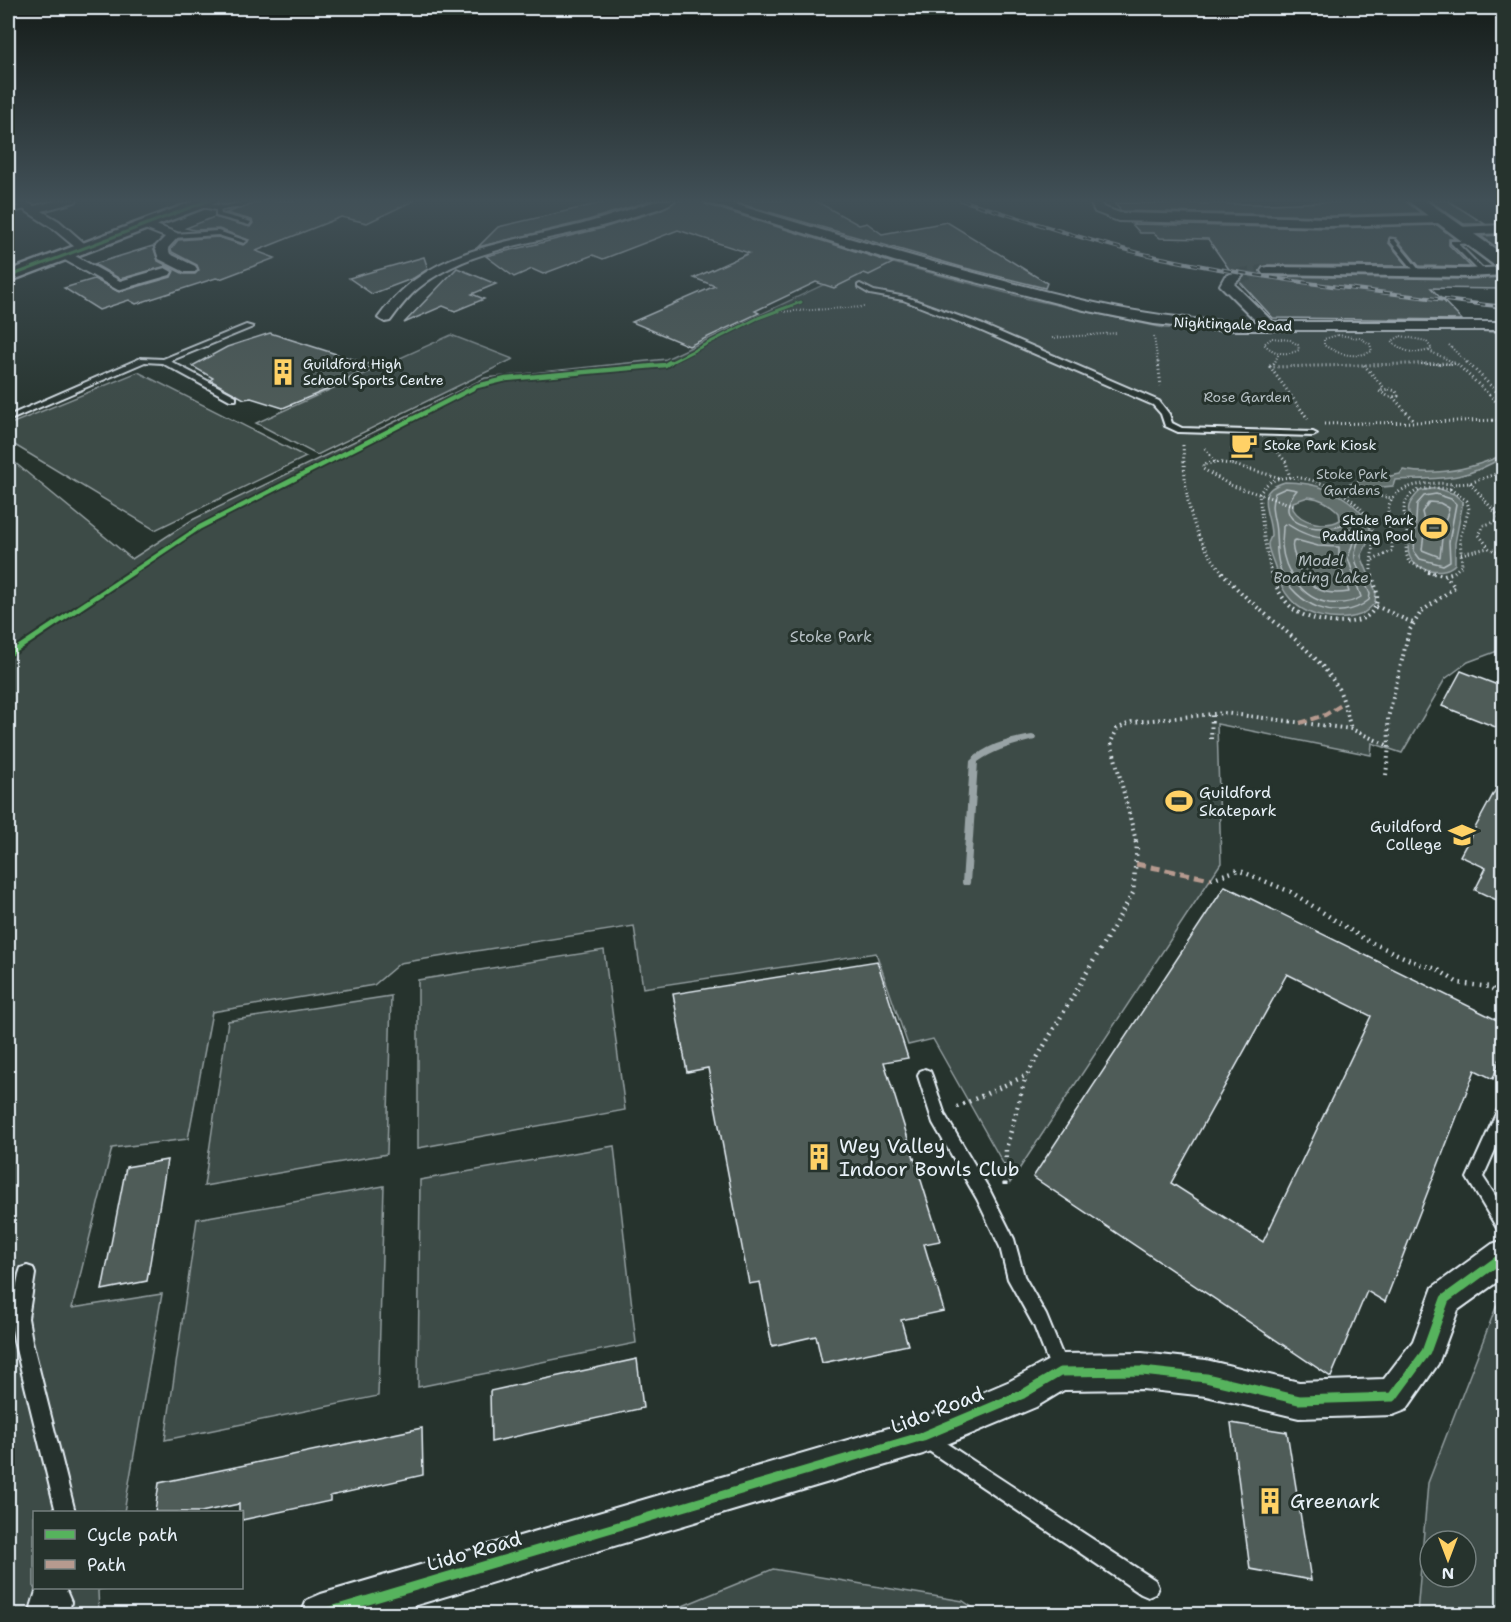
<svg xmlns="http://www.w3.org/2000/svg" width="1511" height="1622" font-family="'Shantell Sans',sans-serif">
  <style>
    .green { fill: #3e4b47; stroke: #939ea0; stroke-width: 1.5; fill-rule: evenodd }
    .water { fill: #636f6d; stroke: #98a3a5; stroke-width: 1.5; fill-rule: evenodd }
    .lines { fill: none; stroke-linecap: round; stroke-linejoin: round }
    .shore { stroke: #b3bdc0; stroke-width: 1.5 }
    .stream { fill: #98a3a5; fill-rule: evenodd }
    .building { fill: #505c59; stroke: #e8f1f8; stroke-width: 1.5; fill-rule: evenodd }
    .street-tunnel { stroke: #43504b; stroke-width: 14; stroke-dasharray: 14 7; stroke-linecap: butt }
    .lane-casing { stroke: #e8f1f8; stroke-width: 4 }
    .street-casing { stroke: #e8f1f8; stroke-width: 4 }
    .primary-casing { stroke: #e8f1f8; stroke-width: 5 }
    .path-far4 { stroke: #e8f1f8; stroke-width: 2; stroke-dasharray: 1 2; stroke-linecap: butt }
    .path-far3 { stroke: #e8f1f8; stroke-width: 3; stroke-dasharray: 1 3; stroke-linecap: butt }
    .path-far2 { stroke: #e8f1f8; stroke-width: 4; stroke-dasharray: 1.5 4; stroke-linecap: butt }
    .path-far1 { stroke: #e8f1f8; stroke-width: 4.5; stroke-dasharray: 1.5 5; stroke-linecap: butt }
    .path { stroke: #e8f1f8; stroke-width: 5; stroke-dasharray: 2 7; stroke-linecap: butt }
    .lane { fill: #26332d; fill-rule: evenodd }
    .street { fill: #26332d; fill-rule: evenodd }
    .primary { fill: #26332d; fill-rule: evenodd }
    .rail-casing { stroke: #e8f1f8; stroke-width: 4 }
    .rail { stroke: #26332d; stroke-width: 2; stroke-dasharray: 8; stroke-linecap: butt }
    .quiet-far1 { stroke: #b69a8f; stroke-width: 4; stroke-dasharray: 8 4; stroke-linecap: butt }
    .quiet { stroke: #b69a8f; stroke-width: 5; stroke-dasharray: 10 5; stroke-linecap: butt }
    .cycleway-far3-casing { stroke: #26332d; stroke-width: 5 }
    .cycleway-far2-casing { stroke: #26332d; stroke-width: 8 }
    .cycleway-far1-casing { stroke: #26332d; stroke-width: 9 }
    .cycleway-casing { stroke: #26332d; stroke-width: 13 }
    .cycleway-far3 { stroke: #56b35d; stroke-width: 3 }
    .cycleway-far2 { stroke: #56b35d; stroke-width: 4.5 }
    .cycleway-far1 { stroke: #56b35d; stroke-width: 5 }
    .cycleway { stroke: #56b35d; stroke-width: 9 }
    .labels { text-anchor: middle; stroke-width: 6; stroke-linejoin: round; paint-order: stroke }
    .far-street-label { font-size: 14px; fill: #e8f1f8; stroke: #26332d }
    .far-poi-label { font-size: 14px; fill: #e8f1f8; stroke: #26332d; text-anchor: start }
    .far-park-label { font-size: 14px; fill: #b5bfc3; stroke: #26332d }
    .far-water-label { font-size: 15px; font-style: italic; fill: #b3bdc0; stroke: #26332d }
    .park-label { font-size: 16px; fill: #b5bfc3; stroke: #26332d }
    .poi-label { font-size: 16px; fill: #e8f1f8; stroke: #26332d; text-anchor: start }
    .near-poi-label { font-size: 20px; fill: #e8f1f8; stroke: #26332d; text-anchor: start }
    .near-street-label { font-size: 20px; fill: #e8f1f8; stroke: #26332d }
  </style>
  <rect width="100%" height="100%" fill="#26332d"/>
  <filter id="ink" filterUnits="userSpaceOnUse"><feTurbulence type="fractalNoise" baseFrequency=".0167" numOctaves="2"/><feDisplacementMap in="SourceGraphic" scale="12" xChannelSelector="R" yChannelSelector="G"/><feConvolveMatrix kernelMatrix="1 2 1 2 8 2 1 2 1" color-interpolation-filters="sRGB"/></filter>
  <g filter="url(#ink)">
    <g class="green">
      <polygon points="878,259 1029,299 1164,328 1241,331 1466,330 1503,333 1503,649 1468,662 1445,679 1402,753 1372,743 1371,755 1217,724 1221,863 1010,1183 1004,1165 933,1039 908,1045 876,953 643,988 634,926 400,963 374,985 212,1012 188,1139 112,1148 72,1308 162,1294 124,1512 34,1512 34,1588 108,1588 98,1590 99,1614 8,1614 8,457 132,559 192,520 485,378 666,359"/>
      <polygon points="451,335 513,359 317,455 256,423"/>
      <polygon points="138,372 306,457 155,530 8,441 8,425"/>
      <polygon points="604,950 625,1110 418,1148 418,980"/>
      <polygon points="391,996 387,1154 204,1186 228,1021"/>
      <polygon points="614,1146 636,1343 418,1387 420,1180"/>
      <polygon points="384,1186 378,1396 165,1440 197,1219"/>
      <path d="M 1498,1302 L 1504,1303 L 1503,1614 L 1417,1614 L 1428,1483 ZM 1430,1541 L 1466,1541 L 1466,1577 L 1430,1577 Z"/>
      <polygon points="773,1569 963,1601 982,1614 663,1614"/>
    </g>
    <g class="water">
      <path d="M 1498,457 L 1503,457 C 1462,482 1441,478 1395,480 L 1393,486 L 1373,488 L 1350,484 C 1366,478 1384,478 1400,474 L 1403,470 C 1436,476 1467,470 1498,457 Z"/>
      <path d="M 1285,482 C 1314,482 1347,492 1364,517 C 1366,521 1370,525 1370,530 C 1371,539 1365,548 1361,556 L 1376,592 L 1375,603 C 1371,607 1365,613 1360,615 C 1337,623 1303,617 1288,596 C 1282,589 1277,576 1275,567 C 1273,560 1268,551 1268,544 C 1268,541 1271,539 1271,535 C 1271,512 1251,492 1285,482 ZM 1308,497 C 1321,498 1330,503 1339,513 L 1340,520 C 1326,528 1301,523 1293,509 L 1293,502 Z"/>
      <path d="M 1437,488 L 1454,494 L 1463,502 L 1455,543 L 1455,564 C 1446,575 1416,572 1410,557 C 1405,546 1412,535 1411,524 C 1411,517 1407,513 1409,506 C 1411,500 1416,495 1420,491 Z"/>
    </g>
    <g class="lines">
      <g class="shore">
        <path d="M 1286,488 L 1297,490 C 1267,524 1319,534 1344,525 L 1347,513 L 1350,511 C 1376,531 1353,537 1355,558 C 1357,570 1366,583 1370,594 L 1369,600 C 1338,625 1295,605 1281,571 C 1276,558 1277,547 1276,534 C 1276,519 1268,508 1275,493 Z"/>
        <polygon points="1436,494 1451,499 1456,504 1449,542 1450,561 1443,565 1420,559 1414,551 1417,504 1424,496"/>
        <polygon points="1429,502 1440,503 1449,508 1443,529 1440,557 1422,550 1425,525 1422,512"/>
        <path d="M 1287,524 C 1302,534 1320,542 1338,536 C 1344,534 1349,529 1355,528 L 1356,533 L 1348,558 L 1361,597 C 1352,603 1340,604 1329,603 C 1302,599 1284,571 1282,545 C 1282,539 1283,532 1283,526 Z"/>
        <path d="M 1296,540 L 1318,546 L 1339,547 L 1339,562 L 1349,592 C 1323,596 1307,589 1298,564 C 1295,556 1291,549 1293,541 Z"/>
      </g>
      <path class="stream" d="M 1032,735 L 1035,736 L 1036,738 L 1035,740 C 1014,745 996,749 978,762 L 970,883 L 969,885 L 963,885 L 962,883 L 970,761 C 986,744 1011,739 1032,735 Z"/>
    </g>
    <g class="building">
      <polygon points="264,200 415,200 367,223 341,217 256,251 275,258 220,279 216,278 136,304 129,300 99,310 64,288 94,279 119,292 171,277 174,271 166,266 120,279 94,264 153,246 158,261 184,274 195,274 199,270 197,265 172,252 171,249 178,240 218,237 243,245 249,240 219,229 194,230 186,228 214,217 250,227 253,223 252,220 226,213"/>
      <polygon points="614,200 653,200 582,222 478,247 498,227"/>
      <polygon points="677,200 702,200 705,204 893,263 869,275 864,273 834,288 816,282 755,311 759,313 689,346 632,322 715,286 694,278 749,253 678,230 603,259 593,255 543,274 532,269 514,277 486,256 603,228 660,210"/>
      <polygon points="727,200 814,200 859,225 867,223 882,234 947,222 1047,283 1045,288 965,268"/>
      <polygon points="1361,200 1405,200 1421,213 1330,216 1121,211 1114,203 1262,204 1364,201"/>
      <polygon points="1428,200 1447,200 1485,224 1464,224"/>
      <polygon points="1132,224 1330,228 1437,225 1455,239 1449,239 1449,245 1471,267 1419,266 1396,238 1390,237 1388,242 1408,266 1268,265 1261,267 1259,272 1263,276 1468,279 1503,277 1503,289 1431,288 1462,320 1273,318 1240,282 1244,278 1244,274 1237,270 1231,272 1208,239 1160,238 1154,233 1140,233"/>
      <polygon points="1503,235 1503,252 1481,236"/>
      <polygon points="424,257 428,269 414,278 372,294 349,278"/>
      <polygon points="457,268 496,284 472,294 484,299 455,311 443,306 404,323"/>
      <polygon points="270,333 374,366 331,388 283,408 251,398 244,399 210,380 213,378 192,366 227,347"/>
      <polygon points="1461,671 1503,687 1503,730 1442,706"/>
      <polygon points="1503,776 1503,903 1475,890 1486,868 1460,856"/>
      <path d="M 1225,886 L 1503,1023 L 1503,1049 L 1493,1079 L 1475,1070 L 1385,1302 L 1367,1291 L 1331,1377 L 1033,1177 ZM 1287,974 L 1371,1016 L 1263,1242 L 1171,1183 Z"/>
      <polygon points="877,961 908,1058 884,1062 940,1241 924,1244 944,1311 901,1320 908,1345 822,1363 816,1336 772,1346 760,1282 749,1284 708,1068 687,1072 673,994"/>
      <polygon points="167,1160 147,1281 102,1290 126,1167"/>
      <polygon points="637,1359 643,1408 491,1442 490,1391"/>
      <polygon points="1231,1423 1287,1432 1311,1580 1250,1569"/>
      <polygon points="422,1428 423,1475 330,1496 330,1501 242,1520 242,1512 239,1512 239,1504 201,1512 155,1512 159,1483"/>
    </g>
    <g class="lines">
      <polyline class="street-tunnel" points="1236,276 1268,271"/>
      <defs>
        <g id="lane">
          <polygon points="252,200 259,200 242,207 220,210 221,214 251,222 249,225 216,216 216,210 193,205 196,203 226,206"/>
          <polygon points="28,205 30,208 8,213 8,209"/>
          <polygon points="218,231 247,241 244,243 218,235 173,238 170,236 173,234"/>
          <polygon points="1390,239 1394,239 1421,272 1421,274 1417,274 1390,241"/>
          <polygon points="1451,241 1473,241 1473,243 1458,244 1485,271 1485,273 1481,273 1451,243"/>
          <polygon points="860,284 874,291 906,297 983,325 1159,401 1169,414 1172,423 1182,428 1313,432 1317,434 1313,436 1178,432 1165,426 1161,414 1153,405 977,329 903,300 870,294 858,287 858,285"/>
          <polygon points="246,325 253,327 170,361 236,396 236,400 230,400 162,363 145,362 8,421 8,416 141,358 163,359"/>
          <polygon points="925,1069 930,1071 932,1076 945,1115 989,1189 1014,1239 1024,1276 1046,1315 1069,1371 1066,1377 1060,1380 1054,1377 1034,1326 1008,1279 1000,1247 977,1199 933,1123 918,1076 920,1071"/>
          <polygon points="1504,1105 1504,1130 1483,1177 1504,1209 1504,1232 1498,1230 1467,1178 1499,1107"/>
          <polygon points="27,1266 33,1268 35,1274 28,1318 32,1341 75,1512 56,1512 14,1341 10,1318 19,1274 21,1268"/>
          <polygon points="926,1430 1155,1580 1158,1587 1155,1594 1148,1597 1141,1594 920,1445 917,1439 920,1433"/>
        </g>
        <g id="street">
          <polygon points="9,200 23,200 34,206 59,200 77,200 75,202 42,211 59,221 91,249 85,253 81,252 51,227"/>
          <path d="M 659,200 L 675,200 C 665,209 642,213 628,218 C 563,241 475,242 420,287 C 408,296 399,309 390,321 L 385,322 L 378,318 C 426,250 496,245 571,227 C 601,220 629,209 659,200 Z"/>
          <path d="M 704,200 L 721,200 C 814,228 907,256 1001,280 C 1088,303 1166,322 1257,322 L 1220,285 L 1225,276 L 1236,272 L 1243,276 L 1234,284 L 1273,322 L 1504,322 L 1504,330 L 1210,330 L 1154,324 L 1084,310 L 894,261 L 706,202 Z"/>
          <polygon points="1089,200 1099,200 1103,207 1120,213 1330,218 1441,215 1447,219 1441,223 1330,226 1118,221 1095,212"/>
          <polygon points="146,221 177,233 179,236 168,248 170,254 195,266 197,269 195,272 185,272 159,259 155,247 165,237 142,228 140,225"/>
          <polygon points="1504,225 1504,233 1457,235 1451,231 1457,227"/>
          <polygon points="68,252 120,281 165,268 172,272 170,275 118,290 63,259 62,256"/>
          <polygon points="1268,267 1468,269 1504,267 1504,275 1468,277 1263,274 1261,271 1263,268"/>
          <polygon points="1504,1240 1504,1277 1458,1310 1438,1364 1406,1410 1393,1415 1299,1418 1206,1396 1142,1389 1064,1390 1036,1407 923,1454 386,1614 301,1614 307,1600 321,1594 923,1418 1010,1381 1060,1354 1142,1353 1206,1360 1299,1382 1384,1379 1413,1341 1433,1287 1492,1244"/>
          <polygon points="37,1588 65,1588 71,1602 69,1614 29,1614"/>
        </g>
        <g id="primary">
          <polygon points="197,200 218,200 216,203 8,282 8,271"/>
          <polygon points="1407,200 1425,200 1504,255 1504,269 1498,268"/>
        </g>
      </defs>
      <use href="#lane" class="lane-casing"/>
      <use href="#street" class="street-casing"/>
      <use href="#primary" class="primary-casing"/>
      <g class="path-far4">
        <polyline points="776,312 864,307"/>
        <path d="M 1338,335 L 1360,338 L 1370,344 L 1372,351 C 1356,359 1339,355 1324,345 L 1324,339 Z"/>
        <path d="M 1401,336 L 1426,341 L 1432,349 C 1417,355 1403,353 1392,341 Z"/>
        <polyline points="1154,337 1158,364"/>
        <polyline points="1052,338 1117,333"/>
        <path d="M 1272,338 L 1290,340 L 1298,345 L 1299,350 C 1286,356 1274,354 1264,344 Z"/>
        <polyline points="1449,345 1468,364"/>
        <polyline points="1429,351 1453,362"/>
        <polyline points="1274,364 1279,353"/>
        <polyline points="1421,364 1457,364"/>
      </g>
      <g class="path-far3">
        <polyline points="1158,362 1161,386"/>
        <polyline points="1467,362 1504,399"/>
        <polyline points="1364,365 1384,388"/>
        <polyline points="1270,366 1276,362"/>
        <polygon points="1389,389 1396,391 1398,396 1389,397 1379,391"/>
        <polyline points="1393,397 1414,421"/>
        <polyline points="1308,419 1270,367 1456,363 1504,409"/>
        <polyline points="1324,424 1504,420"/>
        <path d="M 1183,445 C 1186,501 1187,528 1223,573"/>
        <polyline points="1205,448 1215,462"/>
        <polyline points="1232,448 1235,458 1230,464 1281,478"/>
        <polyline points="1275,449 1286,462 1290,478"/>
        <polyline points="1230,464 1215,462 1203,465 1203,469 1230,485 1293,505"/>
        <polyline points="1470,483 1502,520"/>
        <polyline points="1450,489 1467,501 1469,509 1460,538 1462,565 1453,573"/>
        <polyline points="1450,489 1453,484 1470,483 1504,471"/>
        <polyline points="1341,492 1393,498"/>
        <polyline points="1504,520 1484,525 1479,535 1489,548 1504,556"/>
        <polyline points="1461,554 1488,548"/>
        <path d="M 1373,560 L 1392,551 C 1393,538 1388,527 1388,514 C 1387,482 1431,482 1452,484"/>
        <path d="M 1271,573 L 1264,538 L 1259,494 C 1263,489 1266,484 1272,481 C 1300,468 1355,492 1368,519 C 1378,537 1370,554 1371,573"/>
        <path d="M 1433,573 L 1409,562 C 1404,550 1407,541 1407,529 C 1407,522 1404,516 1404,510 C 1405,486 1433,487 1450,489"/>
      </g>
      <g class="path-far2">
        <path d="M 1222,572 C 1254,612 1311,643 1336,685 C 1344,697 1347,715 1351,729"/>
        <path d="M 1271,572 C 1275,586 1283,602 1296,611 C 1315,624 1374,633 1377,599 C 1378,590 1373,581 1371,572"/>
        <polyline points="1428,572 1444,575 1455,572"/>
        <polyline points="1376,606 1413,623"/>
        <polyline points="1211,739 1212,715"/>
        <polyline points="1386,775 1389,746 1388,718 1409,631 1421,612 1455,587 1446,576"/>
        <polyline points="1136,841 1111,742 1117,729 1132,722 1224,713 1351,729 1389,746"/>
      </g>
      <g class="path-far1">
        <polyline points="1211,879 1238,870 1291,892 1366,940 1419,964 1437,969 1458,983 1490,987 1504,998"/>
        <polyline points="957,1107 1027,1075 1133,893 1137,846 1135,839"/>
        <polyline points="1005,1184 1006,1149 1026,1076"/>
      </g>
      <polyline class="path" points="1005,1185 1005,1182"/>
      <use href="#lane" class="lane"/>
      <use href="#street" class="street"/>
      <use href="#primary" class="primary"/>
      <defs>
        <path id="rail" d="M 961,200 C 1028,220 1094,244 1162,258 C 1275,282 1390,293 1504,307"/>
      </defs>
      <use href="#rail" class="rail-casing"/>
      <use href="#rail" class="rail"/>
      <polyline class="quiet-far1" points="1300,723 1325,715 1343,704"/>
      <polyline class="quiet" points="1136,864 1211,879"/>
      <defs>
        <g id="cycleway-far3">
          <polyline points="8,277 210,200"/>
          <polyline points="667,364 758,318 801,302"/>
        </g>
        <polyline id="cycleway-far2" points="131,573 200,527 477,386 506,379 665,365 670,362"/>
        <polyline id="cycleway-far1" points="8,655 133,572"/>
        <polyline id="cycleway" points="321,1614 923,1436 1023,1394 1060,1372 1142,1371 1206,1378 1299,1400 1393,1397 1426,1352 1445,1299 1504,1256"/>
      </defs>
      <use href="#cycleway-far3" class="cycleway-far3-casing"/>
      <use href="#cycleway-far2" class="cycleway-far2-casing"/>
      <use href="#cycleway-far1" class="cycleway-far1-casing"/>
      <use href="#cycleway" class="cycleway-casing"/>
      <use href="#cycleway-far3" class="cycleway-far3"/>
      <use href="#cycleway-far2" class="cycleway-far2"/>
      <use href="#cycleway-far1" class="cycleway-far1"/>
      <use href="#cycleway" class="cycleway"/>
    </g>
  </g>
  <linearGradient id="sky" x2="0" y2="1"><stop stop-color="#151c19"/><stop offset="0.47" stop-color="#415057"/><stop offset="1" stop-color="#415057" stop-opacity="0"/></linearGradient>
  <rect width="1511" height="427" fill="url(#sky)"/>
  <defs>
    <symbol id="building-bare" viewBox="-9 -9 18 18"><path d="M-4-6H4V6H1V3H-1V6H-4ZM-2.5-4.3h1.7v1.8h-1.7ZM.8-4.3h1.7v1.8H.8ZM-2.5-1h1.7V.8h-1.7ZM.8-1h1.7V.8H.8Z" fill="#ffd166" stroke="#26332d" stroke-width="2.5" paint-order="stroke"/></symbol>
    <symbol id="cafe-bare" viewBox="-9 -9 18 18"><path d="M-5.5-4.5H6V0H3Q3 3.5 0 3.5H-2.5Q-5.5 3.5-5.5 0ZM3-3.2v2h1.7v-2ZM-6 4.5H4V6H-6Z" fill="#ffd166" stroke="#26332d" stroke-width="2.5" paint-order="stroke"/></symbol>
    <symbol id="stadium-bare" viewBox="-9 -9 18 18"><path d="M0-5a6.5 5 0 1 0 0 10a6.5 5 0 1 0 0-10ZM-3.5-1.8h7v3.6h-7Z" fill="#ffd166" stroke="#26332d" stroke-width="2.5" paint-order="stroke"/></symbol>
    <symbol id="university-bare" viewBox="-9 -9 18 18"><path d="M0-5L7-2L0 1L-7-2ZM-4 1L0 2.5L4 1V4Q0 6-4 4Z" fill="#ffd166" stroke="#26332d" stroke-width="2.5" paint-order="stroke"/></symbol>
  </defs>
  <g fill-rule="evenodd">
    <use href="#building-bare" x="264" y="353" width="38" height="38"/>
    <use href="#cafe-bare" x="1225" y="426" width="38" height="38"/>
    <use href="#stadium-bare" x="1415" y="509" width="38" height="38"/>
    <use href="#stadium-bare" x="1160" y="782" width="38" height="38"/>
    <use href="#university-bare" x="1443" y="816" width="38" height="38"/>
    <use href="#building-bare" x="800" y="1138" width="38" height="38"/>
    <use href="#building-bare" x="1251" y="1482" width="38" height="38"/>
  </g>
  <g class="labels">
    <g class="far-street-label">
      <text transform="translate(1233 324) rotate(2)" y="5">Nightingale Road</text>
    </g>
    <g class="far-poi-label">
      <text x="303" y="369">Guildford High<tspan x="303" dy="16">School Sports Centre</tspan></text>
      <text x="1264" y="450">Stoke Park Kiosk</text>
      <text x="1414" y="525" text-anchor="end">Stoke Park<tspan x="1414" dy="16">Paddling Pool</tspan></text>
    </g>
    <g class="far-park-label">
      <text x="1247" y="402">Rose Garden</text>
      <text x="1352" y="479">Stoke Park<tspan x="1352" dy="16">Gardens</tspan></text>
    </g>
    <g class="far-water-label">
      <text x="1321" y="566">Model<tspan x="1321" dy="17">Boating Lake</tspan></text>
    </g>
    <g class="park-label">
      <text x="831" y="642">Stoke Park</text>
    </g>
    <g class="poi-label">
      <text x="1199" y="798">Guildford<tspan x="1199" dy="18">Skatepark</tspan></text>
      <text x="1442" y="832" text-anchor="end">Guildford<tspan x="1442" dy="18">College</tspan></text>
    </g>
    <g class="near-poi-label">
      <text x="839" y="1153">Wey Valley<tspan x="839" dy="23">Indoor Bowls Club</tspan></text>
      <text x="1290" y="1508">Greenark</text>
    </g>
    <g class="near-street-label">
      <text transform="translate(937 1410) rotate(-21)" y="7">Lido Road</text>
      <text transform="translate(474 1551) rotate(-16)" y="7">Lido Road</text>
    </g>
  </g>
  <rect width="1511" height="1622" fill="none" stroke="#26332d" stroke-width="30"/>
  <rect x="15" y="15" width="1481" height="1592" fill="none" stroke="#e8f1f8" stroke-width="2" filter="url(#ink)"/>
  <rect x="33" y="1511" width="210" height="78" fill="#26332d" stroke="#747f7e" stroke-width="1.5"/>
  <rect x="45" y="1530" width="30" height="9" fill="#56b35d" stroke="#747f7e" stroke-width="1.5"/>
  <text x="87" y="1541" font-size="18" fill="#e8f1f8">Cycle path</text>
  <rect x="45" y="1560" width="30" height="9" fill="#b69a8f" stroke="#747f7e" stroke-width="1.5"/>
  <text x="87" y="1571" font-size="18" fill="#e8f1f8">Path</text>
  <g transform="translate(1448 1559) rotate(180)"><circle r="28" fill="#26332d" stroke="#747f7e" stroke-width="1.5"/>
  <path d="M0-4.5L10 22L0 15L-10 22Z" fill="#ffd166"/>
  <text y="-9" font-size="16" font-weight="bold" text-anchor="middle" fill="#e8f1f8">N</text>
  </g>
</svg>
